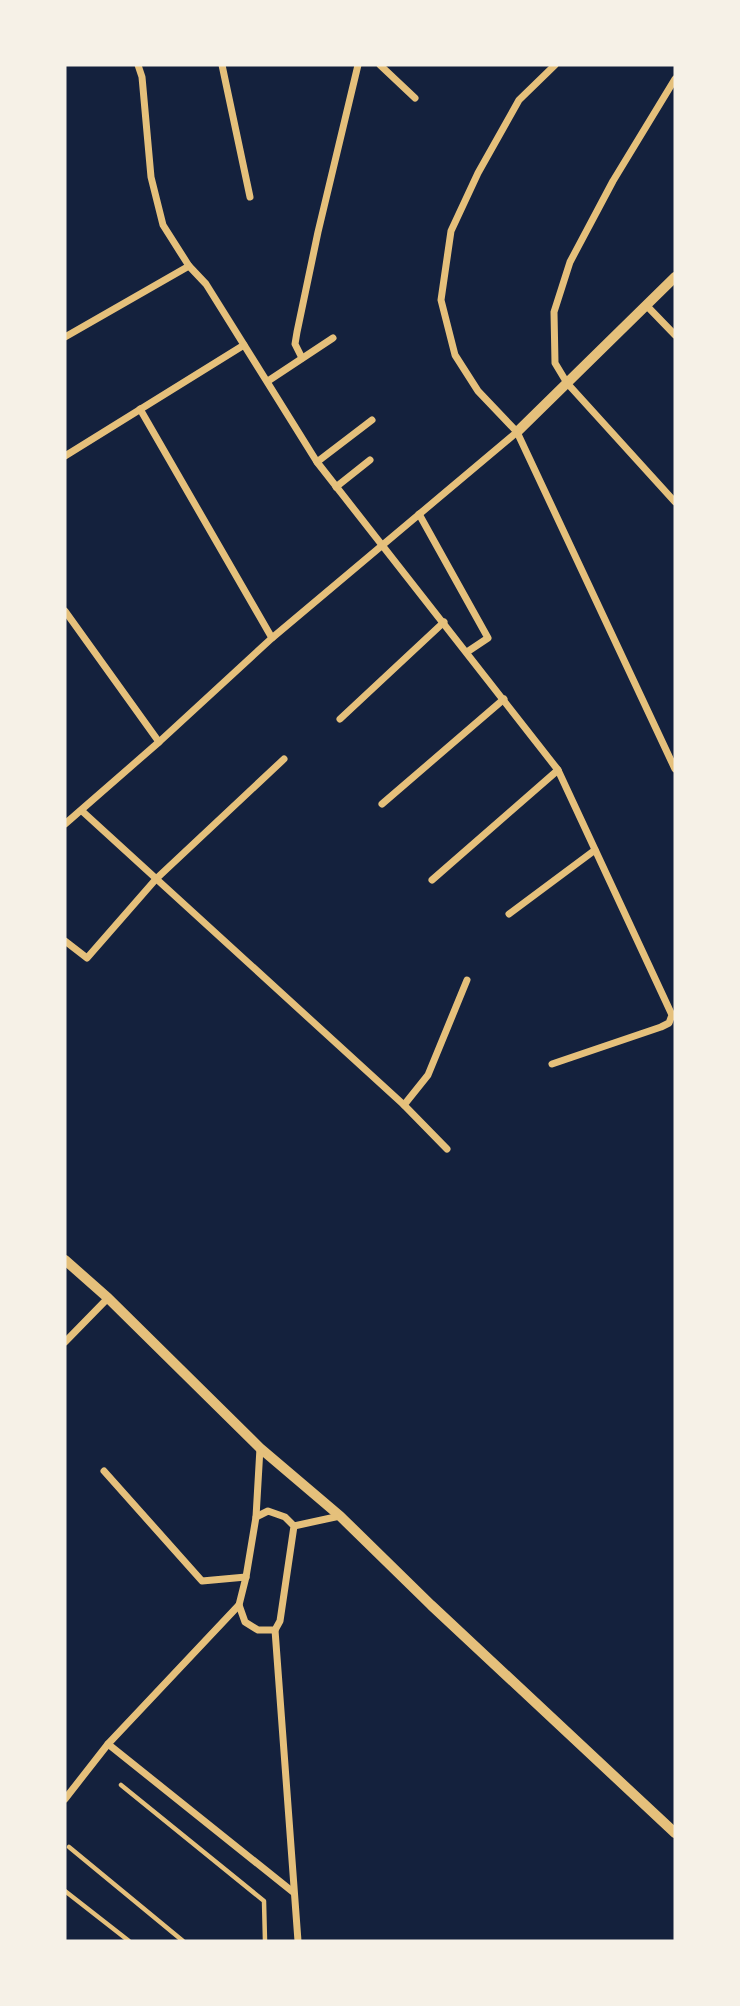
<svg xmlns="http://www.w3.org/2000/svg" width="740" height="2006" font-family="Commissioner,sans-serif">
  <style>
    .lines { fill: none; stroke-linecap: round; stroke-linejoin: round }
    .service { stroke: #e5c07b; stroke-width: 4.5 }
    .minor { stroke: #e5c07b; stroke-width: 7 }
    .tertiary { stroke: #e5c07b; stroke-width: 10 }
  </style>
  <rect width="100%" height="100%" fill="#14213d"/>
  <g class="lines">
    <g class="service">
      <polyline points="121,1785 264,1901 265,1941"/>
      <polyline points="69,1847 183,1941"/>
      <polyline points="65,1891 129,1941"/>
    </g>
    <g class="minor">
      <polyline points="138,65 142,77 151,177 163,225 189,266 206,284 317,462 558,770 672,1015 669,1023 661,1027 552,1064"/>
      <polyline points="222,65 250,197"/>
      <polyline points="380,65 415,98"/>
      <polyline points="555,65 519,100 478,173 451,231 441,300 455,355 478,391 517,432 675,769"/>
      <polyline points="675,79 613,181 570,262 554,312 555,363 567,383 675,502"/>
      <polyline points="646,305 675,335"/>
      <polyline points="65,337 189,266"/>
      <polyline points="302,358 295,344 297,332 318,232 358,65"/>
      <polyline points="268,381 333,338"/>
      <polyline points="140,409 272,638"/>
      <polyline points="65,456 244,345"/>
      <polyline points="317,462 372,420"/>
      <polyline points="336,487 370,460"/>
      <polyline points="419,514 488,638 467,652"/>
      <polyline points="65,611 159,742"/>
      <polyline points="340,719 444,622"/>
      <polyline points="382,804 504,699"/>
      <polyline points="82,811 404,1105 447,1149"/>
      <polyline points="65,824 159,742 272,638 517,432"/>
      <polyline points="432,880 558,770"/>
      <polyline points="509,914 595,850"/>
      <polyline points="65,941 87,958 156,879 284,759"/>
      <polyline points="404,1105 428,1075 467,980"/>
      <polyline points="65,1342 108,1298"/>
      <polyline points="104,1471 202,1581 246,1577"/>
      <polygon points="268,1511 285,1517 294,1526 280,1621 275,1630 258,1630 245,1622 239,1605 246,1577 256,1517"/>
      <polyline points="256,1517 260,1448"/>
      <polyline points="294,1526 340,1516"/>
      <polyline points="275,1630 298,1941"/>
      <polyline points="108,1744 293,1892"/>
      <polyline points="65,1799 108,1744 239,1605"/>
    </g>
    <g class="tertiary">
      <polyline points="517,432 675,277"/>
      <polyline points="65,1260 108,1298 260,1448 340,1516 431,1605 675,1833"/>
    </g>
  </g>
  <rect width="740" height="2006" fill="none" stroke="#f6f1e7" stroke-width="133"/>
</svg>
